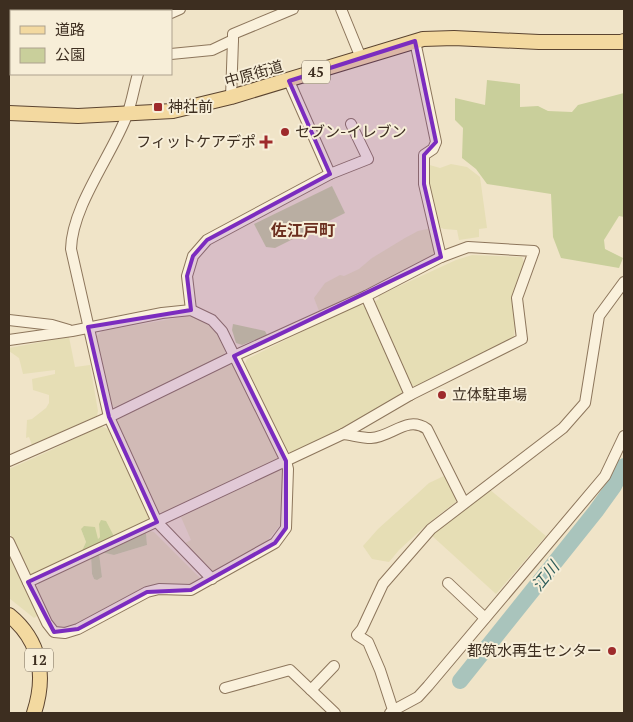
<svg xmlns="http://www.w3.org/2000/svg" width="633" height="722" font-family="'PT Serif','Noto Sans JP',serif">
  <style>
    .farmland { fill: #e6deb5 }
    .green { fill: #c9cf9b }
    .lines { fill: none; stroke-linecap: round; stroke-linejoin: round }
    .river { stroke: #a9c4bc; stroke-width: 16 }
    .minor-casing { stroke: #8d765c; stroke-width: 12 }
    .major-casing { stroke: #5b4430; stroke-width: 16 }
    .minor { stroke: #faf1dc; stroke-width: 10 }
    .major { stroke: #f3d9a0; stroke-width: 14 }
    .marked { fill: #7b2cbf; fill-opacity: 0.2; stroke: #7b2cbf; stroke-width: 4; stroke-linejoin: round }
    .poi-dot { fill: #9e2a2b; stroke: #f7eed8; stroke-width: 2 }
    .labels { text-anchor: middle; stroke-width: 4; stroke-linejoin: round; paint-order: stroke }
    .shield { fill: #f7eed8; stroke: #756857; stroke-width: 1 }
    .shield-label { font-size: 14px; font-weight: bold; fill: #3d2e20 }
    .street-label { font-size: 15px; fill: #3d2e20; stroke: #f7eed8 }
    .poi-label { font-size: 15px; fill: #3d2e20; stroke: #f7eed8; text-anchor: start }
    .neighbourhood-label { font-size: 16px; font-weight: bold; fill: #6b2e1e; stroke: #f7eed8 }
    .water-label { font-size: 16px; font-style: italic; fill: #2f5d5a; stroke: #f7eed8 }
  </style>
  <rect width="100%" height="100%" fill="#f0e4c8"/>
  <g class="farmland">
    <polygon points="426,164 440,168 451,164 467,167 480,177 487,228 479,229 479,237 459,240 457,230 444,229 439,227 427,188"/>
    <polygon points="432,228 437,252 433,259 319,311 314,298 325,283 340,275 344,276 359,269 372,258 405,238 418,231"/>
    <polygon points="472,255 522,257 525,265 515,321 514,338 417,387 411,385 374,302 379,299 378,296 456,260"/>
    <polygon points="358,304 364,306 403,388 401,395 332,434 292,453 288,451 245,364 247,359"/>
    <polygon points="188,316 196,318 211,325 218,332 227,347 224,355 115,407 111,406 96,337 102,331"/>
    <polygon points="69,337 75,367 90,365 98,411 97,416 32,445 29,437 26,438 27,420 32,419 46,408 49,403 49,395 33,390 32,379 55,374 55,370 23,374 19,358 9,351 9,348"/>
    <polygon points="230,365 235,366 279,456 277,461 164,513 159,512 117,423 118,419"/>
    <polygon points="101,426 108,429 149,518 148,522 116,537 99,524 100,537 97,540 81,529 86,542 81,553 32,575 29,574 9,531 9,469 47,452"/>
    <polygon points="280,469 283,470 281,524 266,542 215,572 211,572 185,543 191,540 181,517"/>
    <polygon points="446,475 454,490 456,502 441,513 423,528 399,550 389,562 372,559 363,546 378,529 417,494 429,483"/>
    <polygon points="489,489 546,536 496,594 430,534"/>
    <polygon points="150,531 154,532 200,578 200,582 196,585 155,587 72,626 64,628 57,627 53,624 49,619 36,589 39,583 91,556 92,574 94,579 102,577 99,553 100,552 114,555 147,545 146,533"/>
    <polygon points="9,553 38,615 34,618 9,598"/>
  </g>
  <g class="green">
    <polygon points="487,80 520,84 520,107 538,106 548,111 572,112 578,105 624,93 624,217 619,216 604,240 605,249 623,258 619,268 561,258 553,237 551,194 487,184 476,169 462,158 463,128 455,120 455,98 485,105"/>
    <polygon points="332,186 345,213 275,248 266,247 254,224"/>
    <polygon points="233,324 265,331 267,335 242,345 236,343 232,330"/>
    <polygon points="101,520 106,521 118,544 146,533 147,545 114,555 100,552 99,553 102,577 97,580 94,579 92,574 91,556 81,553 86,542 81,529 84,526 95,527 98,539 100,537 99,524"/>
  </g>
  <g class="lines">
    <polyline class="river" points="460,681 596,511 614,486 624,466"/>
    <defs>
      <g id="minor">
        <polyline points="148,9 150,11"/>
        <polyline points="341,9 361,58"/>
        <polyline points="171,13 180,9"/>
        <polyline points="9,16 11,18"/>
        <polyline points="415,41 436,142 433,149 424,155 424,184 441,257"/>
        <polyline points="9,50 11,44"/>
        <polyline points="171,54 212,50 233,40 233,34 293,9"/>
        <path d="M 138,74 C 134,87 132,102 127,115 C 112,155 72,206 71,249 L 109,417 L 157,522 L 212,579"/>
        <polyline points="289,81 330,174"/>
        <polyline points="231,97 233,40"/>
        <polyline points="366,296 410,395"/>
        <polyline points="191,310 187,276 193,256 207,240 330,174 368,159 351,124"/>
        <polyline points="9,320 52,325 69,330"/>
        <polyline points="9,340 72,331 162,313 191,310 212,320 222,331 286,461 288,469 286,528 275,543 191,590 159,589 147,592 78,629 65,633 54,632 47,623 9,542"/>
        <path d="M 343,434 C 352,435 362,438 371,438 C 392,437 407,415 427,429 L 464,503"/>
        <polyline points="9,461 109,417 234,356 366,296 441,257 468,247 534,251 517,298 522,339 410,395 343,434 28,582"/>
        <polyline points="448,583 485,618"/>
        <polyline points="225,688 290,670 335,713"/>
        <polyline points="311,690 334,666"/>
        <polyline points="390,713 394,710 418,697 428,686 605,476 624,436"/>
        <polyline points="394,713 380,670 368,642 357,635 362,629 383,584 431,529 563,428 585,403 599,316 624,282"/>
      </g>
      <g id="major">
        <polyline points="9,113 78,116 173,111 231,97 423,39 454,38 539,42 621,42 624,41"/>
        <path d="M 9,615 C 41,641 46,676 34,713"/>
      </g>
    </defs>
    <use href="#minor" class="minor-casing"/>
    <use href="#major" class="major-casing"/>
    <use href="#minor" class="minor"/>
    <use href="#major" class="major"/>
  </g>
  <path class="marked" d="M 415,41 L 436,142 L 424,155 L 424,184 L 441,257 L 234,356 L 286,461 L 286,528 L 275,543 L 191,590 L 147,592 L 78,629 L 54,632 L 28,582 L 157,522 L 109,417 L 88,327 L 191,310 L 187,276 L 193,256 L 207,240 L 330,174 L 289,81 Z"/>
  <g class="poi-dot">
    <rect x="153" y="102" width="10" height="10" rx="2.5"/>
    <circle cx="285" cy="132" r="5"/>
    <path d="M263.5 134.5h5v5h5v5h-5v5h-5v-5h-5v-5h5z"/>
    <circle cx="442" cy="395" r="5"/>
    <circle cx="612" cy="651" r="5"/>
  </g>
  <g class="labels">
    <g class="shield">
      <rect x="302" y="60.5" width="28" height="23" rx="4"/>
      <rect x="25" y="648.5" width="28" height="23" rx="4"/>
    </g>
    <g class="shield-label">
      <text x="316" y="77">45</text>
      <text x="39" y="665">12</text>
    </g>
    <g class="street-label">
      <text transform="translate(254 74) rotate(-16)" y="5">中原街道</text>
    </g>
    <g class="poi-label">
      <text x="168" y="112">神社前</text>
      <text x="295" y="137">セブン-イレブン</text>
      <text x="256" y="147" text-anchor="end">フィットケアデポ</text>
      <text x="452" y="400">立体駐車場</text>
      <text x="602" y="656" text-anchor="end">都筑水再生センター</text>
    </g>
    <g class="neighbourhood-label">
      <text x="303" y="236">佐江戸町</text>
    </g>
    <g class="water-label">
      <text transform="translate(545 576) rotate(-51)" y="6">江川</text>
    </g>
  </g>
  <rect width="633" height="722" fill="none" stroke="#3d2e20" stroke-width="20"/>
  <rect x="10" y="10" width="162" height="65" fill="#f7eed8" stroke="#ada18e"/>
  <rect x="20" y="26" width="25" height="8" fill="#f3d9a0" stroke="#ada18e"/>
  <text x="55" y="35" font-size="15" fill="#3d2e20">道路</text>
  <rect x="20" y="48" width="25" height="15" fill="#c9cf9b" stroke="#ada18e"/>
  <text x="55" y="60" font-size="15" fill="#3d2e20">公園</text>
</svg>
